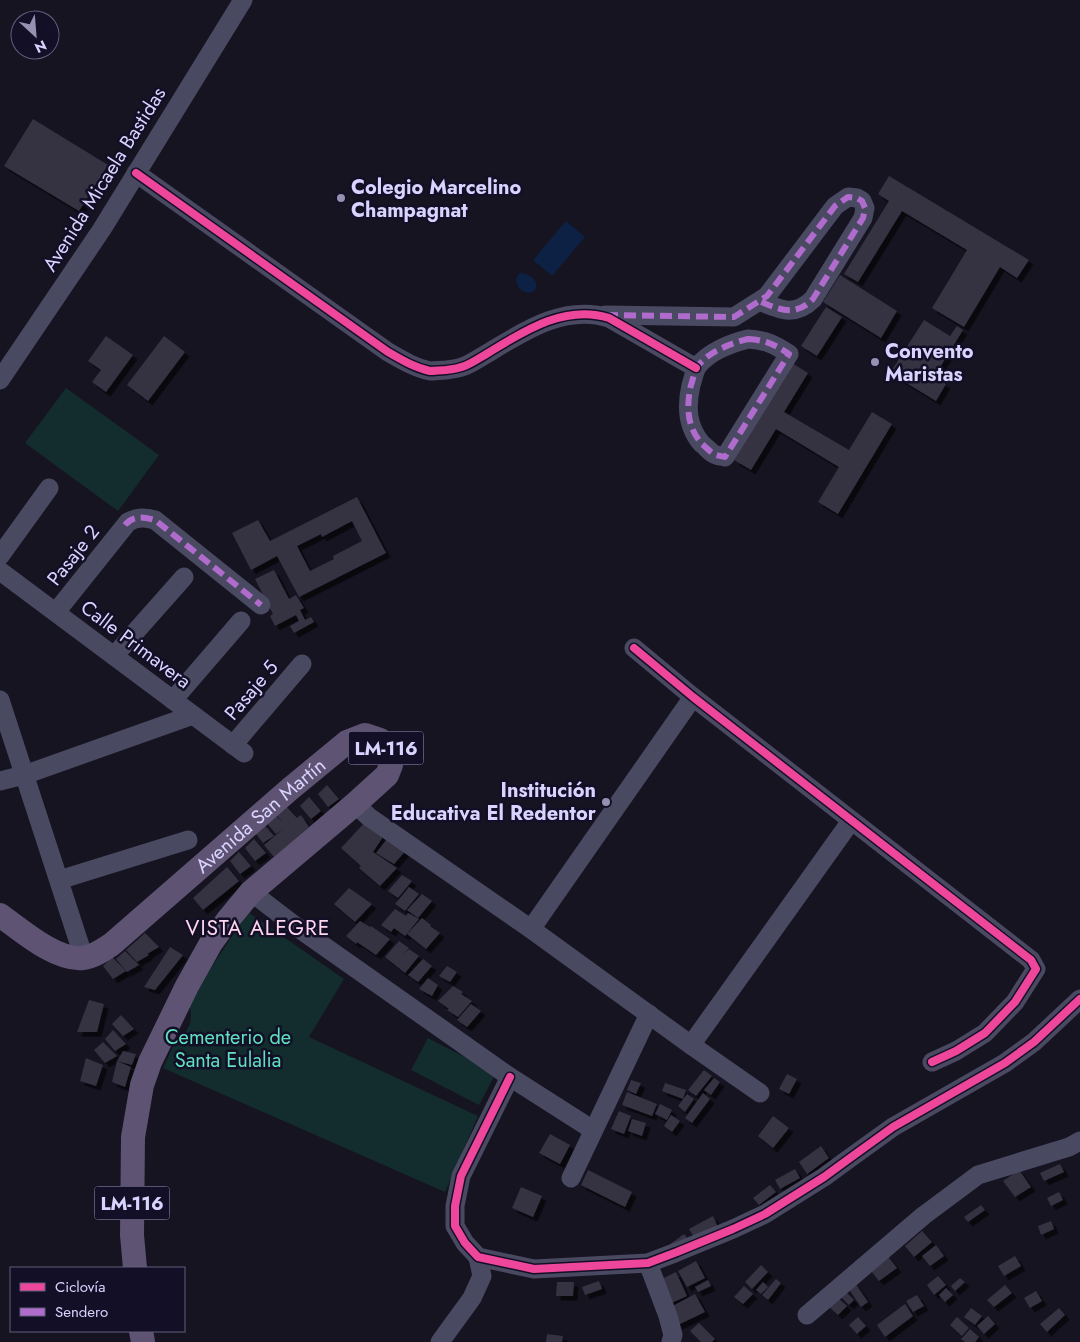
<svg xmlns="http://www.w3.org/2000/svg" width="1080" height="1342" font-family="Jost,sans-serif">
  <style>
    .green { fill: #132c2d }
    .water { fill: #0d2144 }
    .building { fill: #343243; fill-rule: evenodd; filter: url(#shadow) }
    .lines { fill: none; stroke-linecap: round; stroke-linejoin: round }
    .minor { stroke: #4a4962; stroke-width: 19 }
    .major { stroke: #5e5373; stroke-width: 24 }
    .quiet { stroke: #b06ccc; stroke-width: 6; stroke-dasharray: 12 6; stroke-linecap: butt }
    .cycleway-casing { stroke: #130f26; stroke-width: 11 }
    .cycleway { stroke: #ed469a; stroke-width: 8 }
    .poi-dot { fill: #9591b1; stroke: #130f26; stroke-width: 2 }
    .labels { text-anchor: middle; stroke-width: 5; stroke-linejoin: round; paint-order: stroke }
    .shield { fill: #130f26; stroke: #9e99be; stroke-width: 1 }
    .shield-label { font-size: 19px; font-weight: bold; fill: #d9d4ff }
    .street-label { font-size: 20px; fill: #d9d4ff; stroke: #130f26 }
    .poi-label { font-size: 20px; font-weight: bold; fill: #d9d4ff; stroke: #130f26; text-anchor: start }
    .park-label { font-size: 20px; fill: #5fe0c0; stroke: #130f26 }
    .neighbourhood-label { font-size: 21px; letter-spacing: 1px; fill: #ffd6f0; stroke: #130f26 }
  </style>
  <defs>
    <filter id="shadow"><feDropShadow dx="4.5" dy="4.5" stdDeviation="0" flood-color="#0009"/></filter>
  </defs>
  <rect width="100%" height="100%" fill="#161421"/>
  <g class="green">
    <polygon points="66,388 159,455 118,511 25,443"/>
    <polygon points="248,912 344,979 309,1037 478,1116 445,1192 163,1068 174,1044 185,1033 190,1024 191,1015 190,1007 199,986"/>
    <polygon points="428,1038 496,1073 479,1105 411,1070"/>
  </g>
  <g class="water">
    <polygon points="566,221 585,237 552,276 533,260"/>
    <path d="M 520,273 C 526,274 531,275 534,280 C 536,283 537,285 536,288 C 531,301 507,285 520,273 Z"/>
  </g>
  <g class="building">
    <polygon points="33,119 108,165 79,211 4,166"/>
    <polygon points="889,176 1029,260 1017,278 1000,267 964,327 932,308 967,250 902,211 858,282 844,274 889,201 878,194"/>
    <polygon points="840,275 897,311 881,338 823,302"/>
    <polygon points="826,307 842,317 817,356 801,346"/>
    <polygon points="924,320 950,336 957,326 963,330 934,377 946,384 936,401 890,373"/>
    <polygon points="106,336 133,355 106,392 92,382 101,370 88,361"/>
    <polygon points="164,336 185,352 148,401 127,385"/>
    <polygon points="792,363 808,373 784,412 849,450 872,412 892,424 838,514 818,502 839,467 776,429 751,470 734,460"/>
    <path d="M 357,497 L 386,553 L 299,597 L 277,556 L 251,570 L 232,533 L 258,520 L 270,541 ZM 352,521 L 362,541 L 333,556 L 334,559 L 310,571 L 297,546 L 321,534 L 322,537 Z"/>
    <polygon points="274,570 289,599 296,595 304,608 300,610 305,620 311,617 314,622 294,633 290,626 299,621 296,615 275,626 270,616 273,614 255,579"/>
    <polygon points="327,785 339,799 328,807 318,794"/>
    <polygon points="309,797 321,811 311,819 300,806"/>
    <polygon points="285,805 297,818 301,815 309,827 274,857 264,845 283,829 276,834 265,821 274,813 283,823 276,814"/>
    <polygon points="368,819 385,834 373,852 397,868 380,886 359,868 361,866 341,848"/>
    <polygon points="262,822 274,836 263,843 253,830"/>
    <polygon points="390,835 408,848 394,864 376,853"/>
    <polygon points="254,839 266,853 255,861 245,848"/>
    <polygon points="239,852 251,866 240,874 230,861"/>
    <polygon points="227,867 239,881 203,910 193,898"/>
    <polygon points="402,875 412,881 398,898 388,891"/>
    <polygon points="409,887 419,894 405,911 395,904"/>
    <polygon points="349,888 372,904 355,922 334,904"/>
    <polygon points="422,894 432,901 418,918 407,910"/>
    <polygon points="395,909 406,916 408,913 419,919 405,936 394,928 391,932 381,925"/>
    <polygon points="422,918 431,925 430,926 440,933 426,949 407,934"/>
    <polygon points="360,921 370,927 371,926 390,939 376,955 357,942 356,944 346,936"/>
    <polygon points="145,933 159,947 147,954 149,955 137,962 126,950"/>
    <polygon points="399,941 409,948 403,955 409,949 419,956 405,973 385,957"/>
    <polygon points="170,947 183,955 155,990 144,987"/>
    <polygon points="125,951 139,965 127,972 116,959"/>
    <polygon points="112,957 126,971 113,979 103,966"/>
    <polygon points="423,959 432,966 418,982 408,975"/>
    <polygon points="447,966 457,972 450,982 439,976"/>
    <polygon points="428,978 438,985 432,996 419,989"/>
    <polygon points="453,986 463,992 461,994 472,1001 458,1017 447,1010 449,1009 438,1001"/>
    <polygon points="89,1000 104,1004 97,1032 77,1032"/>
    <polygon points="471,1004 481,1011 467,1027 457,1020"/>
    <polygon points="121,1015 134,1029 123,1036 112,1024"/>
    <polygon points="113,1030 126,1044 115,1051 105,1039"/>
    <polygon points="103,1042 117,1056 105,1063 94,1050"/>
    <polygon points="123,1051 136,1054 132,1065 117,1061"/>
    <polygon points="86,1058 103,1065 96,1086 80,1081"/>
    <polygon points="117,1061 131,1067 125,1087 112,1082"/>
    <polygon points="704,1070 712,1076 696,1096 688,1090"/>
    <polygon points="787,1074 797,1079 789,1094 779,1089"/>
    <polygon points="714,1078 720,1082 711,1095 704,1090"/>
    <polygon points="631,1080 641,1083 636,1094 627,1090"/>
    <polygon points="665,1083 686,1090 683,1099 662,1091"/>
    <polygon points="627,1092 657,1104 652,1116 622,1105"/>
    <polygon points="703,1093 710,1099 692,1123 685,1118"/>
    <polygon points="687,1094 694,1099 685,1112 678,1106"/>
    <polygon points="660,1104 672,1110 667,1120 655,1114"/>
    <polygon points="619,1111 631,1116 624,1134 611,1129"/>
    <polygon points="671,1115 680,1121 672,1132 664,1126"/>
    <polygon points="773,1116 789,1128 773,1148 758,1136"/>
    <polygon points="632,1119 646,1123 642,1136 628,1131"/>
    <polygon points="550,1134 570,1145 560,1164 539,1153"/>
    <polygon points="821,1146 829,1158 807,1174 799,1162"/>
    <polygon points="1060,1164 1064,1172 1044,1181 1040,1173"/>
    <polygon points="795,1169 800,1178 780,1189 775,1180"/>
    <polygon points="588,1170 632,1192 625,1207 581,1185"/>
    <polygon points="1019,1170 1031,1187 1015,1197 1003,1181"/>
    <polygon points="770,1185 776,1192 759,1205 753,1198"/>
    <polygon points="521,1187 542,1196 533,1217 512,1208"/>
    <polygon points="1059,1192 1063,1200 1051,1206 1047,1198"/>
    <polygon points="981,1205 985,1210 968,1222 964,1217"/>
    <polygon points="713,1216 718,1227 695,1239 689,1229"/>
    <polygon points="1051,1221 1054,1229 1041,1235 1038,1226"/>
    <polygon points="922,1231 932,1242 914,1257 905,1246"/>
    <polygon points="684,1234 689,1240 674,1251 669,1245"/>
    <polygon points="936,1245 944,1256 930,1266 922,1256"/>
    <polygon points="886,1254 897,1268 879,1281 868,1267"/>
    <polygon points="1015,1256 1021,1266 1004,1276 998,1266"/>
    <polygon points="696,1261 705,1278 687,1287 678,1271"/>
    <polygon points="761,1265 768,1272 752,1289 745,1282"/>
    <polygon points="676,1272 687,1296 667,1305 656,1282"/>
    <polygon points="938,1276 946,1285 934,1295 927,1285"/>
    <polygon points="960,1278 965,1282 955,1291 951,1286"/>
    <polygon points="776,1279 781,1283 768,1300 762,1295"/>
    <polygon points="708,1280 711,1286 698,1292 695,1287"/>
    <polygon points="599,1281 602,1289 585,1295 582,1287"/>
    <polygon points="557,1282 574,1282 573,1296 556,1296"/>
    <polygon points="763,1282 768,1287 761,1294 756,1290"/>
    <polygon points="855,1283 868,1302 861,1307 848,1288"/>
    <polygon points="1005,1285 1012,1293 994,1307 987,1300"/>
    <polygon points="744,1286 753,1294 743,1304 734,1297"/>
    <polygon points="946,1288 953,1295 945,1302 939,1295"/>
    <polygon points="845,1291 854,1300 849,1305 840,1296"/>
    <polygon points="1036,1291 1042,1301 1030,1308 1024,1298"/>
    <polygon points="695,1294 705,1312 678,1325 669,1308"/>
    <polygon points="917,1295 924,1306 913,1312 906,1301"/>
    <polygon points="837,1297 847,1306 838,1315 828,1306"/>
    <polygon points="905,1304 913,1316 885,1337 877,1325"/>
    <polygon points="971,1308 982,1316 975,1325 964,1317"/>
    <polygon points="1059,1308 1065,1315 1047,1332 1040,1324"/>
    <polygon points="988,1316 995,1324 984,1334 977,1326"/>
    <polygon points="858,1317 866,1326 857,1334 849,1325"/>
    <polygon points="957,1317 969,1328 962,1336 950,1325"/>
    <polygon points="699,1323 715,1339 712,1342 701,1342 690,1331"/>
    <polygon points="970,1329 979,1337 975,1342 965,1342 961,1339"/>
    <polygon points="547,1334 563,1336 562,1342 546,1342"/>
  </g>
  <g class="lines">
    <g class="minor">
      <path d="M 136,173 L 388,352 C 402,360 415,368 430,371 C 435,371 441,370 446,370 C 466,368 471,363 488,353 C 524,331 565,304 609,318 L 696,368"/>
      <path d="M 605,315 L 734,317 L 767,296 L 835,206 L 848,197 L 857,198 L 862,201 L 865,208 L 863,218 L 813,299 C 795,317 780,310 759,301"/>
      <path d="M 748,339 C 765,340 774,344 789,354 L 725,457 C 722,456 717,456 714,454 C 710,452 706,447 702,444 C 687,427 686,407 691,385 C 693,380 694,372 697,367 C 708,352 731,343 748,339 Z"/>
      <polyline points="0,380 102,229 243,0"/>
      <polyline points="0,556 49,488"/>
      <polyline points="0,571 244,753"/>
      <path d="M 56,612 L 128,522 C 138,517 144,517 155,520 L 261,605"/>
      <polyline points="634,648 693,697 1031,960 1036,969 1015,1002 985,1033 956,1051 932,1062"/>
      <polyline points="114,656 184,577"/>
      <polyline points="0,700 84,958"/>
      <polyline points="173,700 241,621"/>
      <polyline points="233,745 302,664"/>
      <polyline points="0,781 24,775 193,715"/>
      <polyline points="355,804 369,817 531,929 691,1045 760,1093"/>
      <polyline points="59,880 188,840"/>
      <polyline points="251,892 294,925 510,1077 593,1130"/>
      <polyline points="531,929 693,697"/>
      <polyline points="691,1045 851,821"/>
      <polyline points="510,1077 461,1176 455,1206 455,1226 465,1243 478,1257 534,1269 648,1263 677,1252 733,1229 765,1214 824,1177 850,1158 893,1127 1005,1063 1034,1042 1080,999"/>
      <polyline points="571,1178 649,1014"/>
      <polyline points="648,1263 668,1316 673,1335 671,1342"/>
      <polyline points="807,1315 923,1216 978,1175 1069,1147 1080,1141"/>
      <polyline points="440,1342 472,1298 482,1276 478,1257"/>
    </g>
    <g class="major">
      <path id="s1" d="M 0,915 C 21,930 56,961 83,958 C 93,957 103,950 112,944 L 290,789 L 347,742 L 365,735 L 380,740 L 390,753 L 391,765 L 387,775 L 355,804 L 251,892 L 227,921 L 211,943 L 187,986 L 150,1062 L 142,1085 L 133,1137 L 132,1235 L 135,1268"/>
      <polyline points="141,1331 143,1342"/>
    </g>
    <g class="quiet">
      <path d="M 606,315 L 734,317 L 767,296 L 835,206 L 848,197 L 857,198 L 862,201 L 865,208 L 863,218 L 813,299 C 795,317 780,310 759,301"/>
      <path d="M 748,339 C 765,340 774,344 789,354 L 725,457 C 722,456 717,456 714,454 C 710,452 706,447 702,444 C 687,427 686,407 691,385 C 693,380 694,372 697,367 C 708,352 731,343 748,339 Z"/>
      <path d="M 125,525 C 133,515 144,517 155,520 L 261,605"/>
    </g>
    <defs>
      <g id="cycleway">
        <path d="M 136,173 L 388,352 C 402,360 415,368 430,371 C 435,371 441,370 446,370 C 466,368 471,363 488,353 C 524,331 565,304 609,318 L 696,368"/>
        <polyline points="634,648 693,697 1031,960 1036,969 1015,1002 985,1033 956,1051 932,1062"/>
        <polyline points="510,1077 461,1176 455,1206 455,1226 465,1243 478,1257 534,1269 648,1263 677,1252 733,1229 765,1214 824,1177 850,1158 893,1127 1005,1063 1034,1042 1080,999"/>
      </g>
    </defs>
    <use href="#cycleway" class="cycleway-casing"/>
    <use href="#cycleway" class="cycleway"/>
  </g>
  <g class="poi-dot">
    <circle cx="341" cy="198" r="5"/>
    <circle cx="875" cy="362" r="5"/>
    <circle cx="606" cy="802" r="5"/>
  </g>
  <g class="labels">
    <g class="shield">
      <rect x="348.5" y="731.5" width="75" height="33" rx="4"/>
      <rect x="94.5" y="1186.5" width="75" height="33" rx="4"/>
    </g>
    <g class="shield-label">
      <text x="386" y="755">LM-116</text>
      <text x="132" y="1210">LM-116</text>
    </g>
    <g class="street-label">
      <text transform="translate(104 179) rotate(-58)" y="7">Avenida Micaela Bastidas</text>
      <text transform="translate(73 555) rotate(-52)" y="7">Pasaje 2</text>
      <text transform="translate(136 644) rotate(37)" y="7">Calle Primavera</text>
      <text transform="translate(251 690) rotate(-50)" y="7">Pasaje 5</text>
      <text dy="7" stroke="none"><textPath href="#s1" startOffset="324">Avenida San Martín</textPath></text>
    </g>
    <g class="poi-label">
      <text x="351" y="194">Colegio Marcelino<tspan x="351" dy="23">Champagnat</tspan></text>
      <text x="885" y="358">Convento<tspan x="885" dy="23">Maristas</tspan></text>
      <text x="596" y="797" text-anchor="end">Institución<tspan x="596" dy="23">Educativa El Redentor</tspan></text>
    </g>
    <g class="park-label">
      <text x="228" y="1044">Cementerio de<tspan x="228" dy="23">Santa Eulalia</tspan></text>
    </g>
    <g class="neighbourhood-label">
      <text x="258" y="935">VISTA ALEGRE</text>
    </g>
  </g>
  <rect x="10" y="1267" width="175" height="65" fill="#130f26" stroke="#625e7d"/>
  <rect x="20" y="1283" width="25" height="8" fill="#ed469a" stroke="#625e7d"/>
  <text x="55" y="1292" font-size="15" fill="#d9d4ff">Ciclovía</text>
  <rect x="20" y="1308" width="25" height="8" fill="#b06ccc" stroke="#625e7d"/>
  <text x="55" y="1317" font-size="15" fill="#d9d4ff">Sendero</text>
  <g transform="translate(35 35) rotate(154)"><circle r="24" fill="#130f26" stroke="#625e7d"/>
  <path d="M0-4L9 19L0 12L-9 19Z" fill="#9591b1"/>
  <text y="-8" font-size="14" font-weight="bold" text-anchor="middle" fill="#d9d4ff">N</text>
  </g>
</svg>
